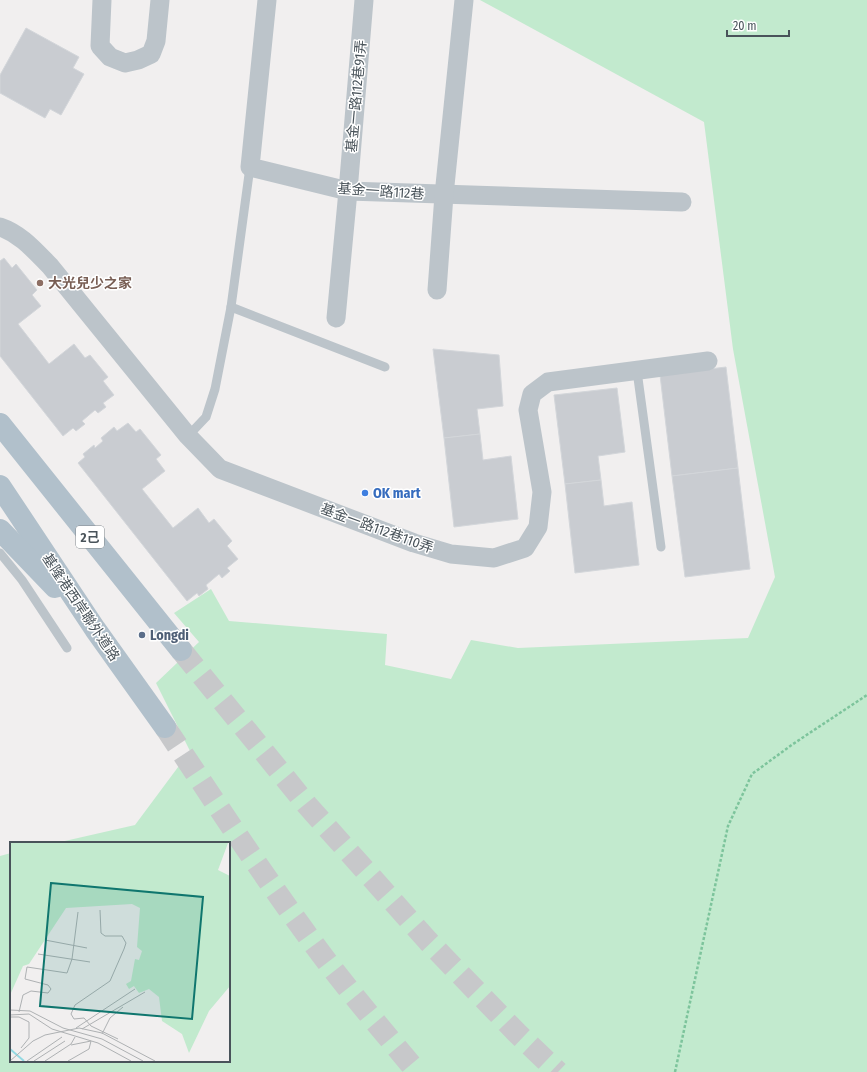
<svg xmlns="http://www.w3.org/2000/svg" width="867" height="1072" font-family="'Fira Sans Condensed','Noto Sans TC',sans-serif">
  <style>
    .green { fill: #c2eace }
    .building { fill: #c9ccd1; stroke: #d3d6da }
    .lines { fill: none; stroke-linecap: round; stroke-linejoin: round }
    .primary-tunnel { stroke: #c7c8ca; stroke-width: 22; stroke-dasharray: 22 11; stroke-linecap: butt }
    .path { stroke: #7dc49c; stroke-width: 2.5; stroke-dasharray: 3 2; stroke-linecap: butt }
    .lane { stroke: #bcc4ca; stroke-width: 9 }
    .street { stroke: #bcc4ca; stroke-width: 19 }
    .primary { stroke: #b1c0cb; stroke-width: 22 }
    .education-dot { fill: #8d6e63; stroke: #fff; stroke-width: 1.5 }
    .shop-dot { fill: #3f7fe0; stroke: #fff; stroke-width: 1.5 }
    .service-dot { fill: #5c6f8a; stroke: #fff; stroke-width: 1.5 }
    .labels { text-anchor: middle; stroke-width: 3; stroke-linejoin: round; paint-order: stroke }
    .shield { fill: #fff; stroke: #80878c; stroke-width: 1 }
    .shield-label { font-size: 13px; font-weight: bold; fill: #49535a }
    .street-label { font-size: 14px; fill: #49535a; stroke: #fff }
    .education-label { font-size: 14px; font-weight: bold; fill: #785e54; stroke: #fff; text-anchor: start }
    .shop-label { font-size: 14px; font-weight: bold; fill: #366cbe; stroke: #fff; text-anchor: start }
    .service-label { font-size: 14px; font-weight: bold; fill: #4e5e75; stroke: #fff; text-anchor: start }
    .inset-river { fill: none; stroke: #93d9e2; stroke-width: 2 }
    .inset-road { fill: none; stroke: #aeb1b3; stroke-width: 1 }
    .view { fill: #0f766e; fill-opacity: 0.15; stroke: #0f766e; stroke-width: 2 }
    .inset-edge { fill: none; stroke: #49535a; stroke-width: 2 }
  </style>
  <rect width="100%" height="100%" fill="#f1efef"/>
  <polygon class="green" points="480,0 867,0 867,1072 0,1072 0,856 11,853 11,1061 229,1061 229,843 56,843 135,825 190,751 156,683 199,642 174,613 211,589 229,621 387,634 385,665 451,679 471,640 518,648 748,638 775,577 733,349 704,122"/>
  <g class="building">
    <polygon points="26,28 79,57 73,68 84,74 61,115 50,109 45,118 0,93 0,75"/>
    <polygon points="4,258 12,268 16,264 37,290 32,295 41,306 18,324 49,364 74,344 85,358 90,355 108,377 103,381 114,395 103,403 106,407 98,413 95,410 82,421 85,424 76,431 73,428 63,436 0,356 0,261"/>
    <polygon points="433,349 499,355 503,406 477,409 480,434 444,438"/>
    <polygon points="726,367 738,468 672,476 660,375"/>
    <polygon points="617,388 625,452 598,456 601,480 565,484 554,395"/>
    <polygon points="128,423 136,432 140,429 161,455 156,459 165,471 142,489 173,528 198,508 209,523 214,519 232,541 227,546 238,559 227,568 230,571 222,578 219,574 206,585 208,589 199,596 197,593 187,601 78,463 85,457 83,454 94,445 95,448 103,441 101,438 114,427 117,431"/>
    <polygon points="480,434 483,460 511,456 518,519 454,527 444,438"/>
    <polygon points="738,468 750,569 685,577 672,476"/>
    <polygon points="601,480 604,506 632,502 639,565 575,573 565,484"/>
  </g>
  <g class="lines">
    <g class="primary-tunnel">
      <polyline points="181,650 307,805 428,941 517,1033 558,1072"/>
      <path d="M 165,727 C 211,796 256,865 305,932 C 340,981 379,1026 417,1072"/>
    </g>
    <polyline class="path" points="675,1072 728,826 752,774 793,744 867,695"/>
    <g class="lane">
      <polyline points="231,307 385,367"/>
      <polyline points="637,371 661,547"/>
      <polyline points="188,436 206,417 215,389 231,307 250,167"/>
      <polyline points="0,553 22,580 67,648"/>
    </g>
    <g class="street">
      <polyline points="102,0 100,46 110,57 125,63 138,60 151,54 156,41 160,0"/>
      <polyline points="267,0 250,167 348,191 682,202"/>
      <path d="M 0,227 C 21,234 35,251 50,266 L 188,436 L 220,469 L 414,543 L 451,554 L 494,558 L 525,548 L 538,527 L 542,492 L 528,410 L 532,394 L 548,382 L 708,361"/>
      <polyline points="437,290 444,195 464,0"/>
      <polyline points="336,318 348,191 364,0"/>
    </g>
    <g class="primary">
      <polyline points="0,424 181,650"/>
      <polyline points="0,486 95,629 165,727"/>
      <polyline points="0,530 55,587"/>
    </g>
  </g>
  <circle class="education-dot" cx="40" cy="283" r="4"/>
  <circle class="shop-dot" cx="365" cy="493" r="4"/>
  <circle class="service-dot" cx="142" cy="635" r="4"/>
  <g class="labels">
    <rect class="shield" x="76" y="526" width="28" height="22" rx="3"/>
    <g class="shield-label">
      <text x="90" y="542">2己</text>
    </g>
    <g class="street-label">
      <text transform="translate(356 96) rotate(-85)" y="5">基金一路112巷91弄</text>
      <text transform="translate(381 191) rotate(4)" y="5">基金一路112巷</text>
      <text transform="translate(377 528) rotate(20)" y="5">基金一路112巷110弄</text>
      <text transform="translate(81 607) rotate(56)" y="5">基隆港西岸聯外道路</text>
    </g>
    <g class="education-label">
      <text x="48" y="288">大光兒少之家</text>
    </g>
    <g class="shop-label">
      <text x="373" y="498">OK mart</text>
    </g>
    <g class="service-label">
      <text x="150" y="640">Longdi</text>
    </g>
  </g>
  <g transform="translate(10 842)">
    <rect width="220" height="220" fill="#f1efef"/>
    <path d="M 0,1 L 218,1 L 208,28 L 220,34 L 220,144 L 199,169 L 179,211 L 172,192 L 152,179 L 149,155 L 139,147 L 129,151 L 124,144 L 119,147 L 116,142 L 121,139 L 125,117 L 129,118 L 132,109 L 127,105 L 130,66 L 122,62 L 56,66 L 19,122 L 13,124 L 0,153 Z" fill="#c2eace"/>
    <path class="inset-river" d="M 0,207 L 14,219"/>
    <path class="inset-road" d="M 90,68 L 91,91 L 95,94 L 112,94 L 116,101 L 114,107 L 100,139 L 65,163 L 61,172 L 64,177 L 74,176 L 81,184 L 108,197M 35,98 L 77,106M 28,112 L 80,120M 0,168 L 20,169 L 53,186 L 92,197 L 133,219M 9,170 L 13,153 L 21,149 L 38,151 L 41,147 L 38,143 L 15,137 L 17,125 L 57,131 L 62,117 L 68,70M 0,173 L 19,172 L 42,187 L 88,201 L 121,219M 0,175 L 9,175 L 19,180 L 19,196 L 11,206M 66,186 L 125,147M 72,187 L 135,150M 92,192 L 100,176 L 113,165M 61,203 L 81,199M 0,219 L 23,199 L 35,193 L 69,186 L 92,191 L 145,219M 17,219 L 52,195M 24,219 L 55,199M 35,219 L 61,202 L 65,195M 58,219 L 79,207 L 81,199"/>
    <path class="view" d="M 41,41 L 193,55 L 182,177 L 30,164 Z"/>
    <rect width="220" height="220" class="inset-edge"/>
  </g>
  <path d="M727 30v6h62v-6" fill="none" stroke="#49535a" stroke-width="2"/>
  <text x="733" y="30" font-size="12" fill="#49535a" stroke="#ffffff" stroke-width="3" paint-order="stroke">20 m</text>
</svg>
